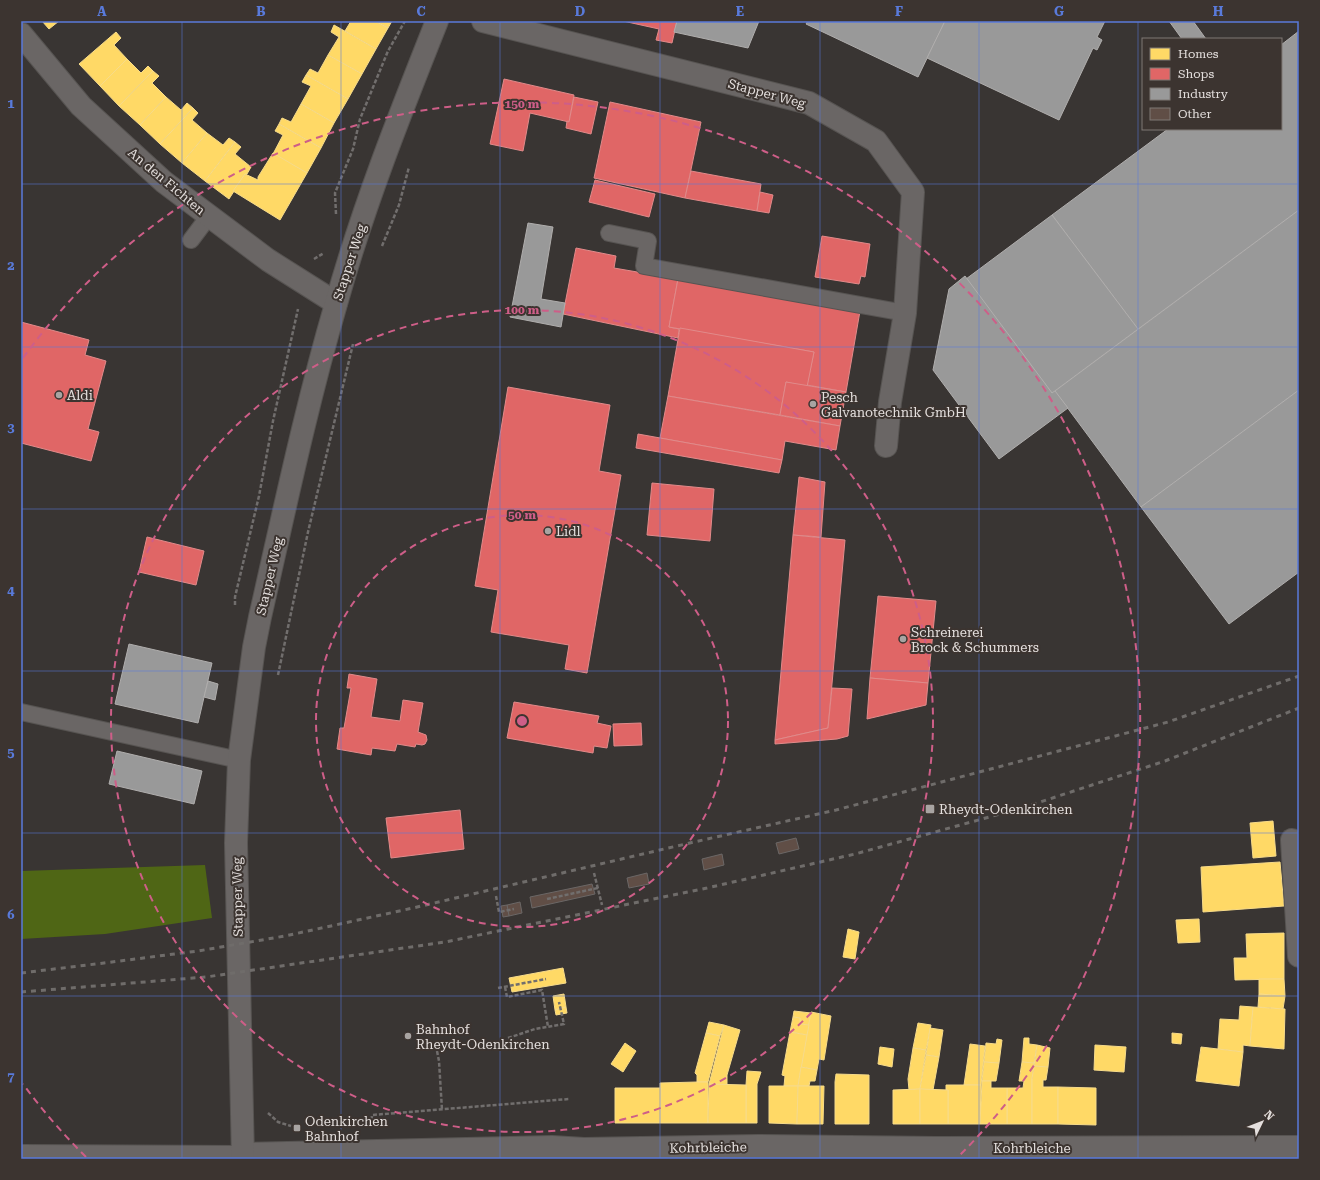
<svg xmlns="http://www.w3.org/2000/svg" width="1320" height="1180" font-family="'Roboto Serif',serif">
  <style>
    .forest { fill: #4f6615 }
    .homes { fill: #ffd966; stroke: #f7db8a }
    .shops { fill: #e06666; stroke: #e18a8a }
    .industry { fill: #999; stroke: #b0aead }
    .building { fill: #604e46; stroke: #6b6766 }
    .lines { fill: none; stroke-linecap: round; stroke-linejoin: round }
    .service-casing { stroke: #575452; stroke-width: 18 }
    .minor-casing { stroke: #575452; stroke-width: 24 }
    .secondary-casing { stroke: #575452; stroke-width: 24 }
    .path { stroke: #716e6d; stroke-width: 2.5; stroke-dasharray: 4 2; stroke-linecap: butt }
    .service { stroke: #6a6665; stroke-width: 16 }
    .minor { stroke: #6a6665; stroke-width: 22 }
    .secondary { stroke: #6a6665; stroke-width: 22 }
    .rail { stroke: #6f6c6a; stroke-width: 3; stroke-dasharray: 5 5; stroke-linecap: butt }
    .grid { fill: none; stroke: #597ada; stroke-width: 1; stroke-opacity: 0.55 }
    .ring { fill: none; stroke: #ce5e88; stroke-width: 2; stroke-dasharray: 7 5 }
    .poi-dot { fill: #a8a4a2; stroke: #3c3430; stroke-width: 1.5 }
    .labels { text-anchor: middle; stroke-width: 4; stroke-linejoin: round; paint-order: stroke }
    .street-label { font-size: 13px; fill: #e4dfdd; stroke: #3c3430 }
    .poi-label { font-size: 13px; fill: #e4dfdd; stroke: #3c3430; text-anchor: start }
    .centre { fill: #ce5e88; stroke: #3c3430; stroke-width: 2 }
    .ring-label { font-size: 12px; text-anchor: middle; font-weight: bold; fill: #ce5e88; stroke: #3c3430; stroke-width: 4; stroke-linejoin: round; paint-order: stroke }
    .neatline { fill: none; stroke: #597ada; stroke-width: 1.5 }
    .grid-label { font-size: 13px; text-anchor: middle; font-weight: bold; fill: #597ada }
  </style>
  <rect width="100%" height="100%" fill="#393533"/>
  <polygon class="forest" points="205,865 212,918 105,934 21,939 21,871"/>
  <g class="homes">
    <polygon points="42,21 59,21 49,29"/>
    <polygon points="351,21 375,21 388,28 376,49 345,31"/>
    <polygon points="375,21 392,21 388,28"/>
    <polygon points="334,25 376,49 362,74 328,55 339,37 331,32"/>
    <polygon points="116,32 121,38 114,45 127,59 100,86 79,64"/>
    <polygon points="328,55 362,74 348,99 306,75 310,69 318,73"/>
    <polygon points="127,59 141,73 148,66 153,71 119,106 100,86"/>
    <polygon points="153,71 159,76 152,83 166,97 140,125 119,106"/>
    <polygon points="306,75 348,99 334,123 301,104 311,86 302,82"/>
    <polygon points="166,97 181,110 187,103 193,108 160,144 140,125"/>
    <polygon points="301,104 334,123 321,148 279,124 282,118 291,122"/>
    <polygon points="193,108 198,113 192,120 207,133 182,163 160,144"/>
    <polygon points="279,124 321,148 307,173 273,154 283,135 275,131"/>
    <polygon points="207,133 223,145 229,138 235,142 205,181 182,163"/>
    <polygon points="235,142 241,147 235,154 251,167 247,174 245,174 229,199 205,181"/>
    <polygon points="273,153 307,173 280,220 233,191 245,174 258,180 258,177"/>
    <polygon points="1273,821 1276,856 1253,858 1250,823"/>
    <polygon points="1280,862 1284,906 1203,912 1201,867"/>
    <polygon points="1199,919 1200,942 1178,943 1176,920"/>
    <polygon points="848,929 859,932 855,959 843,957"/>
    <polygon points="1284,933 1284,979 1235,980 1234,958 1247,958 1246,934"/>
    <polygon points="563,968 566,983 512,992 509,978"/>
    <polygon points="1259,979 1284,979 1285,996 1259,994"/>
    <polygon points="564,994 566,1007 555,1010 553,996"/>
    <polygon points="1259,994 1285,996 1283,1009 1258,1007"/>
    <polygon points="1240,1006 1253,1007 1250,1046 1243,1045 1243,1052 1218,1049 1220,1019 1239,1020"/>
    <polygon points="566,1007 567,1013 556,1015 555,1010"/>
    <polygon points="1253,1007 1285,1009 1284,1049 1250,1046"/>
    <polygon points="794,1011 811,1013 809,1025 800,1024 800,1018 793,1017"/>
    <polygon points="811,1012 831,1016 824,1060 819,1059 817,1070 801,1067"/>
    <polygon points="793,1017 800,1018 800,1024 809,1025 807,1035 790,1032"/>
    <polygon points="709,1022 724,1025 720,1036 706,1033"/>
    <polygon points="918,1023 931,1025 926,1050 913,1048"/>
    <polygon points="724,1025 740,1030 727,1075 727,1085 709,1084"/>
    <polygon points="930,1028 943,1030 939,1057 926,1055"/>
    <polygon points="790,1032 807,1035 798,1086 784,1086 785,1076 782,1075"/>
    <polygon points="706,1033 720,1036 708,1082 697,1082 697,1075 695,1073"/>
    <polygon points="1172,1033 1182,1034 1181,1044 1172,1043"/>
    <polygon points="1024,1038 1029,1038 1029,1044 1037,1045 1034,1063 1022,1062"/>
    <polygon points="997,1039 1002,1040 999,1063 984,1062 986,1043 996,1044"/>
    <polygon points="625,1043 636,1051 623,1072 611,1064"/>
    <polygon points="970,1044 985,1046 981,1085 964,1085"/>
    <polygon points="1037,1045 1050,1048 1048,1067 1034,1066"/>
    <polygon points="1095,1045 1126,1047 1124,1072 1094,1070"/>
    <polygon points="880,1047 894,1049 892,1067 878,1064"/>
    <polygon points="1201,1047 1243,1052 1239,1086 1196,1081"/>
    <polygon points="913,1048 926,1050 920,1089 909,1090 908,1079"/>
    <polygon points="926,1055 939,1057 933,1090 920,1089"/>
    <polygon points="984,1062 999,1063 996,1081 982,1081"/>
    <polygon points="1022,1062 1034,1063 1032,1079 1032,1124 1007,1124 1007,1088 1023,1088 1024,1081 1019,1081"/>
    <polygon points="1034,1066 1048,1067 1046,1080 1043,1080 1043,1087 1058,1087 1058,1124 1032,1124 1032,1079"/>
    <polygon points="801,1067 817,1070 815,1081 810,1081 809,1086 798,1086"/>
    <polygon points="747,1071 761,1072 757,1084 757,1123 746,1123 746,1085"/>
    <polygon points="836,1074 869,1075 869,1124 835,1124 835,1082"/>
    <polygon points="982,1081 991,1081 991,1088 1007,1088 1007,1124 980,1124"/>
    <polygon points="697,1082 708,1082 708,1123 660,1123 660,1083"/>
    <polygon points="709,1084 746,1085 746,1123 708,1123"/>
    <polygon points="946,1085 981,1085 980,1124 948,1124 948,1090 946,1090"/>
    <polygon points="769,1086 798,1086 797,1124 769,1123"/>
    <polygon points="798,1086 824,1086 823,1124 797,1124"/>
    <polygon points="1058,1087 1096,1088 1096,1125 1058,1124"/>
    <polygon points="615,1088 661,1088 660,1123 615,1123"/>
    <polygon points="920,1089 920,1124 893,1124 893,1090"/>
    <polygon points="920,1089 948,1090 948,1124 920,1124"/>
  </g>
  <g class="shops">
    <polygon points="623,21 677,21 672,43 656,40 659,29"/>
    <polygon points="504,79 574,95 569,122 530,113 523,151 490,144"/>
    <polygon points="574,97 598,102 591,134 566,128 567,121 569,122"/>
    <polygon points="610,102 701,122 685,198 594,178"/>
    <polygon points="691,171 761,184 757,211 685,198"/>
    <polygon points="595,180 655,194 649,217 589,202"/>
    <polygon points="760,192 773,195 769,213 757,211"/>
    <polygon points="822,236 870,244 865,277 861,276 859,284 815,277"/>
    <polygon points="576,248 616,256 614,268 678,279 669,327 679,329 678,338 563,314"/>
    <polygon points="678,279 860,311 846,392 807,385 814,352 669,327"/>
    <polygon points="21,322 89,340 85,355 106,361 88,429 99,432 91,461 21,443"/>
    <polygon points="680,328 814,352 807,387 786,382 780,415 668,396"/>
    <polygon points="786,382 846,392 840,426 780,415"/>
    <polygon points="508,387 610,405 599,471 621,475 587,673 565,669 569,645 491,632 498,590 475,586"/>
    <polygon points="668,396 840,426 836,450 785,441 782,460 660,438"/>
    <polygon points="638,434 782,460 779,473 636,448"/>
    <polygon points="799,477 825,482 821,537 793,535"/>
    <polygon points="652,483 714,489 710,541 647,535"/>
    <polygon points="793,535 845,540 828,728 775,740"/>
    <polygon points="147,537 204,551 196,585 139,572"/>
    <polygon points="878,596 936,601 928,683 870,678"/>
    <polygon points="349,674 377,679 371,717 400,721 403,700 423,703 418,732 426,735 427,740 425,744 422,745 416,744 415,747 397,744 395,751 372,748 371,755 337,749 340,728 344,728 351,688 347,688"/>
    <polygon points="870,678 928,683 926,705 867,719"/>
    <polygon points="832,688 852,689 848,736 837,739 775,744 775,740 828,728"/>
    <polygon points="514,702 599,716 597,723 611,726 607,748 594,746 593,753 507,738"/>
    <polygon points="641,723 642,745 614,746 613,724"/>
    <polygon points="460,810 464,849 391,858 386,818"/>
  </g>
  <g class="industry">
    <polygon points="677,21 759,21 748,48 674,32"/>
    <polygon points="808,21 945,21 918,77 806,24"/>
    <polygon points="945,21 1105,21 1097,37 1102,40 1097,50 1093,48 1059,120 927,58"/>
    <polygon points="1169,21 1193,21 1206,39 1182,39"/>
    <polygon points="1299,31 1299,210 1138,329 1052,215 1168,129 1281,129 1281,45"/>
    <polygon points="1299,210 1299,390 1141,507 1055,391"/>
    <polygon points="1052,215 1138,329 1052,393 966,279"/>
    <polygon points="528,223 553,227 541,299 565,303 561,327 510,317"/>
    <polygon points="965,276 1052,393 1055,391 1068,408 999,459 933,370 949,289"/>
    <polygon points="1299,390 1299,572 1229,624 1141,507"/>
    <polygon points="129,644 212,663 198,723 115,704"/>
    <polygon points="208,681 218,684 215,700 204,697"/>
    <polygon points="117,751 202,771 194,804 109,784"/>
  </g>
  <g class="building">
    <polygon points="796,838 799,849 779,854 776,843"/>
    <polygon points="722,854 724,865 704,870 702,859"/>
    <polygon points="647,873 649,884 629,888 627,878"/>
    <polygon points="592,884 595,894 532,908 530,897"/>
    <polygon points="520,902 522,913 509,916 507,905"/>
    <polygon points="507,905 509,916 503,917 501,906"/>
  </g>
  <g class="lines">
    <defs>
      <g id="service">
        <polyline points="609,233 648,241 644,266 905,313"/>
        <polyline points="191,240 209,216"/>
        <polyline points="21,712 239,760"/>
        <polyline points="21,1153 243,1154"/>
      </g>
      <g id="minor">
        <polyline points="483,21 809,103 876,141 913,192 905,313 890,402 886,446"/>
        <polyline points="21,34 81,106 164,182 268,260 336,303"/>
        <polyline points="1292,840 1299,956"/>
        <polyline points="243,1154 552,1147 584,1149 757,1146 937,1148 1299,1147"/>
      </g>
      <path id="secondary" d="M 243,1159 L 236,843 L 239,760 L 254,647 L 260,617 C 284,512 306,407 336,304 C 363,207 400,114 437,21"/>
    </defs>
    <use href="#service" class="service-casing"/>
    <use href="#minor" class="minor-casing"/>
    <use href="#secondary" class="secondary-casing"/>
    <g class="path">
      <polyline points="336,214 335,193 353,149 360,119 388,51 405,21"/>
      <polyline points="382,246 399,205 409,167"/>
      <polyline points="314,259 324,253"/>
      <polyline points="235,605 235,597 259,496 273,421 298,309"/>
      <polyline points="278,675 308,532 353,344"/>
      <polyline points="594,873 602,905"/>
      <polyline points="496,896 499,912 514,909"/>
      <polyline points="547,899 598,888"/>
      <polyline points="505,987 507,997 542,990 548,1027"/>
      <polyline points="498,988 546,979"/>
      <polyline points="508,1038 535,1029 564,1024 559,1002"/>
      <polyline points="437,1051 439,1061 442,1110"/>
      <polyline points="268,1113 278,1122 291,1126"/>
      <polyline points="371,1126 372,1115 569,1099"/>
    </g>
    <use href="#service" class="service"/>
    <use href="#minor" class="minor"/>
    <use href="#secondary" class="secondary"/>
    <g class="rail">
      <polyline points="21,973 104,963 198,951 285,936 413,908 694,842 836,810 1168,722 1299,676"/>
      <polyline points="21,992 206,977 445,942 707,888 855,854 1022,808 1165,761 1299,708"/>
    </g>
  </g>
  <path class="grid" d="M 182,21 L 182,1159M 341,21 L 341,1159M 500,21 L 500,1159M 660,21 L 660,1159M 820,21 L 820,1159M 979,21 L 979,1159M 1138,21 L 1138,1159M 21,184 L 1299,184M 21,347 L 1299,347M 21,509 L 1299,509M 21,671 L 1299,671M 21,833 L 1299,833M 21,996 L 1299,996"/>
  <g class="ring">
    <circle cx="522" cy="721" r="206"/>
    <circle cx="522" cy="721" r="411"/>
    <path d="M86 1157A617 617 0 0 1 23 1084M23 358A617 617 0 1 1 958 1157"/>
  </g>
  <g class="poi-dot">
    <circle cx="59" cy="395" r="4"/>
    <circle cx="813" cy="404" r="4"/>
    <circle cx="548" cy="531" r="4"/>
    <circle cx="903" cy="639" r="4"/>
    <rect x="925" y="804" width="10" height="10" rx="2"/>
    <circle cx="408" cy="1036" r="4"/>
    <rect x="293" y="1124" width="8" height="8" rx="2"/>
  </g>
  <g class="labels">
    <g class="street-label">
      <text transform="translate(767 93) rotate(15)" y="5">Stapper Weg</text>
      <text transform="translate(167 181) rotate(40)" y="5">An den Fichten</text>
      <text transform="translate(349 262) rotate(-72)" y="5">Stapper Weg</text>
      <text transform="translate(269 576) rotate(-77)" y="5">Stapper Weg</text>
      <text transform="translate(237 897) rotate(-91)" y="5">Stapper Weg</text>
      <text transform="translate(708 1147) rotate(-1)" y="5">Kohrbleiche</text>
      <text x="1032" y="1153">Kohrbleiche</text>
    </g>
    <g class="poi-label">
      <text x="67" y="400">Aldi</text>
      <text x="821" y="402">Pesch<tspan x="821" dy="15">Galvanotechnik GmbH</tspan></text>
      <text x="556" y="536">Lidl</text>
      <text x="911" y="637">Schreinerei<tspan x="911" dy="15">Brock &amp; Schummers</tspan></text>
      <text x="939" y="814">Rheydt-Odenkirchen</text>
      <text x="416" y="1034">Bahnhof<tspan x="416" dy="15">Rheydt-Odenkirchen</tspan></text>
      <text x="305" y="1126">Odenkirchen<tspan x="305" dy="15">Bahnhof</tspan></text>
    </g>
  </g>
  <circle cx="522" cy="721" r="6" class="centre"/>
  <g class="ring-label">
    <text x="522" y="108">150 m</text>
    <text x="522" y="314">100 m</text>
    <text x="522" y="519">50 m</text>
  </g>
  <rect width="1320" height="1180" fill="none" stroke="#3c3430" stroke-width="44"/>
  <rect x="1142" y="38" width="140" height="92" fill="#3c3430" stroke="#7f7875"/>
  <rect x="1150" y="48" width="20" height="12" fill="#ffd966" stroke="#7f7875"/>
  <text x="1178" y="58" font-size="12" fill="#e4dfdd">Homes</text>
  <rect x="1150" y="68" width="20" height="12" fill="#e06666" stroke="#7f7875"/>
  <text x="1178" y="78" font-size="12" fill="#e4dfdd">Shops</text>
  <rect x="1150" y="88" width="20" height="12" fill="#999999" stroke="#7f7875"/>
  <text x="1178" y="98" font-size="12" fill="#e4dfdd">Industry</text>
  <rect x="1150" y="108" width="20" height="12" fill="#604e46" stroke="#7f7875"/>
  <text x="1178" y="118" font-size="12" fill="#e4dfdd">Other</text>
  <g transform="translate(1262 1122) rotate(47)" stroke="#3c3430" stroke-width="3" paint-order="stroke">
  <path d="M0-3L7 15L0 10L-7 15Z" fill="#e4dfdd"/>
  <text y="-6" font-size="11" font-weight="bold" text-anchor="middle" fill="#e4dfdd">N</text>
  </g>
  <rect x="22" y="22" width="1276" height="1136" class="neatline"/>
  <g class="grid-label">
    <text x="102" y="16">A</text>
    <text x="261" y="16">B</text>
    <text x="421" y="16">C</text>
    <text x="580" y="16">D</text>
    <text x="740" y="16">E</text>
    <text x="899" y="16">F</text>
    <text x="1059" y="16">G</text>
    <text x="1218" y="16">H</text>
    <text x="11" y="108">1</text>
    <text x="11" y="270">2</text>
    <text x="11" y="432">3</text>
    <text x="11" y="595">4</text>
    <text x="11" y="757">5</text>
    <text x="11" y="919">6</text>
    <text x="11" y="1081">7</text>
  </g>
</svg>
